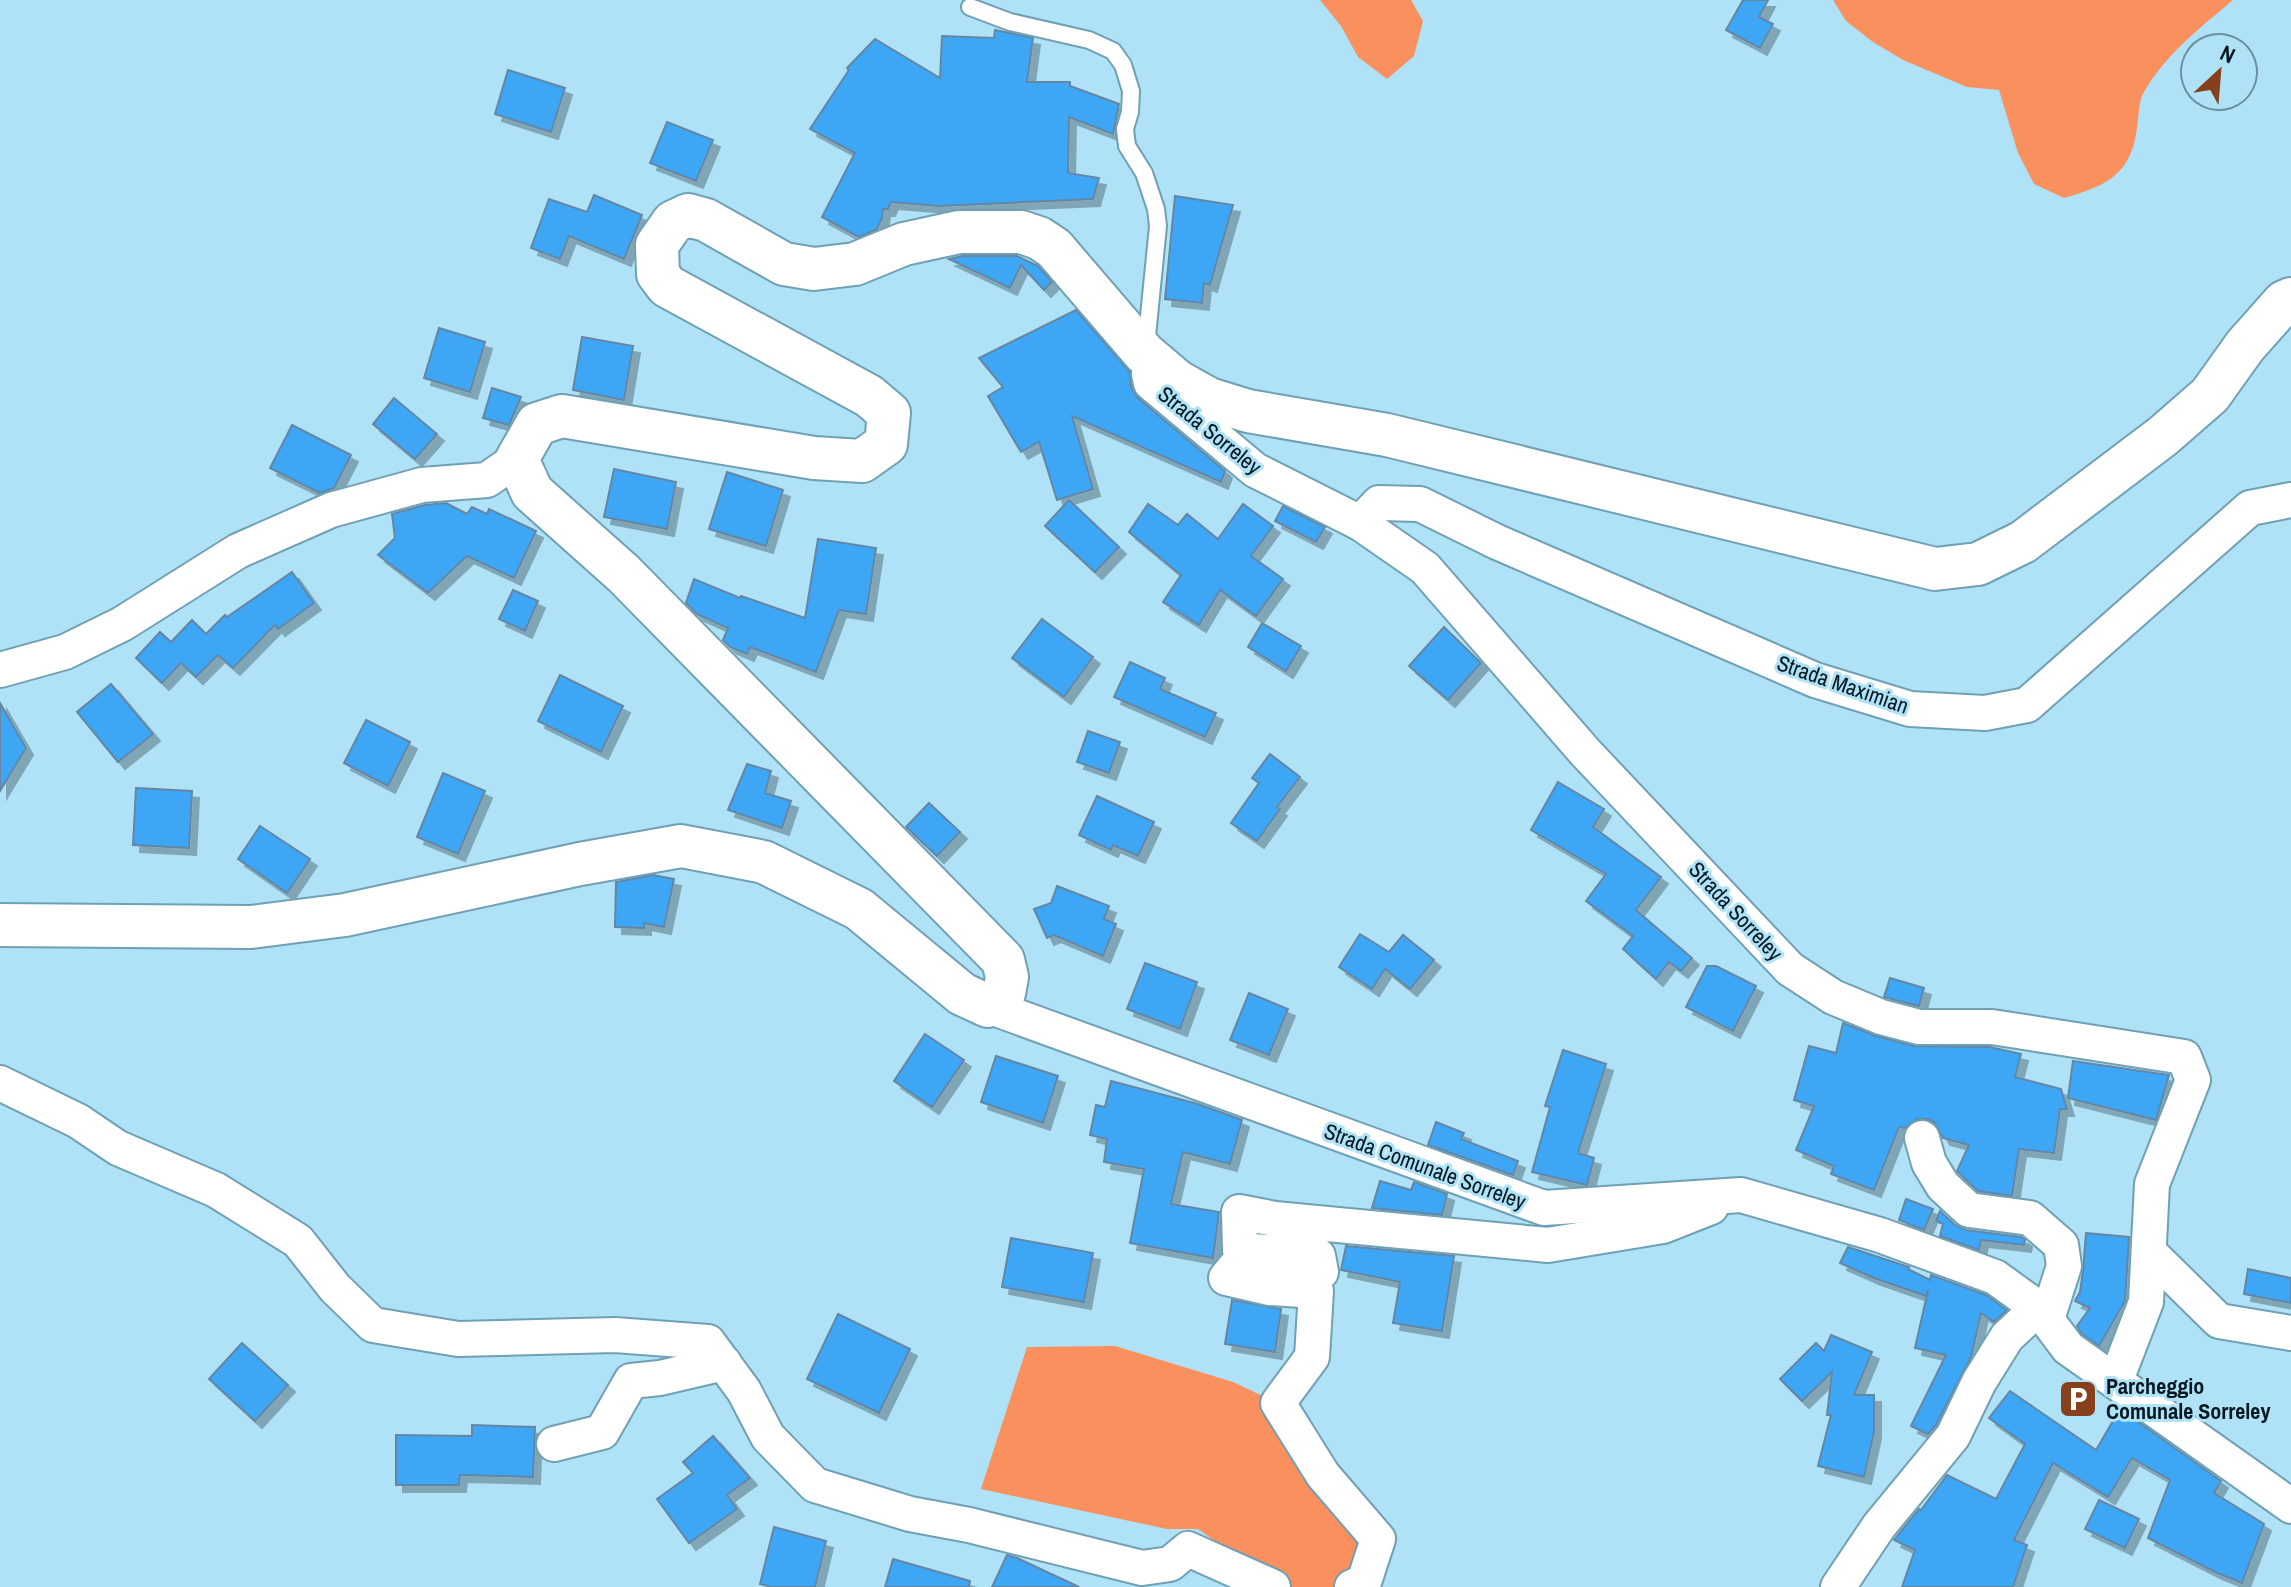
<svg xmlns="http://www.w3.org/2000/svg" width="2291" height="1587" font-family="'Archivo Narrow',sans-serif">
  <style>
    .green { fill: #f9905e }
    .building { fill: #3da6f5; stroke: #6486a4; stroke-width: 2; filter: url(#shadow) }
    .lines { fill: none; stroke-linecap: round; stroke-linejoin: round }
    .service-casing { stroke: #6fa0b4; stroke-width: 20 }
    .minor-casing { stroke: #6fa0b4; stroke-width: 38 }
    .tertiary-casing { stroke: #6fa0b4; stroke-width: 46 }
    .service { stroke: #fff; stroke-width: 16 }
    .minor { stroke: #fff; stroke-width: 34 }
    .tertiary { stroke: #fff; stroke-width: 42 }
    .labels { text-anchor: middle; stroke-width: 6; stroke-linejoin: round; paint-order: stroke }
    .street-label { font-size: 22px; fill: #051820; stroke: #afe2f7 }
    .poi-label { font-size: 22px; font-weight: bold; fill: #051820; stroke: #afe2f7; text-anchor: start }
  </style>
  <defs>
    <filter id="shadow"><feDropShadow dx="7" dy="7" stdDeviation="0" flood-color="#0004"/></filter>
  </defs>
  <rect width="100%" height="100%" fill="#afe2f7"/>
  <g class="green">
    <polygon points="1320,0 1411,0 1423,21 1414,56 1387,79 1358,57 1341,26"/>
    <path d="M 1833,0 L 2233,0 C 2200,28 2166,54 2144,92 C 2138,102 2139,116 2137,128 C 2131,175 2106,186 2064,198 L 2034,184 L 2018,153 L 1999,90 L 1967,87 L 1903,60 L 1873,42 L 1846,21 Z"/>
    <polygon points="1115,1346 1233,1382 1278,1403 1378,1539 1352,1587 1280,1587 1198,1529 1167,1529 981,1489 1027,1347"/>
  </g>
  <g class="building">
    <polygon points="1743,0 1768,0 1759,17 1773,24 1760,48 1726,30"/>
    <polygon points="995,30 1033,38 1027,82 1070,82 1070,86 1119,104 1113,134 1069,117 1068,173 1099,178 1093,199 939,206 891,202 888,209 883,209 882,218 877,229 859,237 822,217 855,153 810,129 849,70 847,68 875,39 940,78 942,36 994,38"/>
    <polygon points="508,70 565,88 551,132 495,114"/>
    <polygon points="667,122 713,140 696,181 650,163"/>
    <polygon points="594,195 642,215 624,259 569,236 560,259 531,248 549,199 587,212"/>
    <polygon points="1175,196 1233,205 1210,285 1204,283 1202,303 1165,299"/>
    <polygon points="962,256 1017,256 1038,266 1052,282 1044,290 1021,265 1010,288 949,259"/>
    <polygon points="1076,310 1130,372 1131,387 1138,398 1225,471 1221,482 1072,416 1093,489 1057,500 1039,442 1021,452 988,396 1003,387 979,358"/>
    <polygon points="439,328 485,342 470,392 424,378"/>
    <polygon points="582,337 633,346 624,400 573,390"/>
    <polygon points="492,388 521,397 509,425 483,418"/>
    <polygon points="394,398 437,434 415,459 373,424"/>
    <polygon points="292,425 351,455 334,488 320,493 270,468"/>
    <polygon points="614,469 676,482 667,529 604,517"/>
    <polygon points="727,472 783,490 766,546 709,529"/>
    <polygon points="1069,500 1119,547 1095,572 1045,526"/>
    <polygon points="446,503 467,514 472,507 487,514 489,509 536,531 514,578 467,556 428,593 378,555 395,538 392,514 425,505"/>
    <polygon points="1148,504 1178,525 1187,514 1218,539 1243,504 1273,526 1251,556 1283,579 1256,616 1220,590 1199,625 1163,602 1181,575 1129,532"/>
    <polygon points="1283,506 1325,527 1316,542 1275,521"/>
    <polygon points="818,539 876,548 866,614 839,610 816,672 750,647 747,654 730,647 723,640 728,628 697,614 686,603 694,579 740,598 741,596 805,618"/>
    <polygon points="292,572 314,603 278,629 275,625 233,668 218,655 196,677 181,663 162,683 136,658 160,632 171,642 192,620 206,634 225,615 227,617"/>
    <polygon points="513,590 538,601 525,631 499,619"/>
    <polygon points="1042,619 1093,657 1064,697 1012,658"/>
    <polygon points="1262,623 1301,646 1286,671 1248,647"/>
    <polygon points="1444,627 1481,663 1448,700 1409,666"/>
    <polygon points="1130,662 1165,678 1160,689 1216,713 1205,737 1114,697"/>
    <polygon points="560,675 623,706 601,752 538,721"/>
    <polygon points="111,684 153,734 118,762 77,712"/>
    <polygon points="0,703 26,748 0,791"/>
    <polygon points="366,720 410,742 388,786 344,763"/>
    <polygon points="1088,731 1120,742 1109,773 1077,762"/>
    <polygon points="1270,754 1300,777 1277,807 1280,809 1257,841 1231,823 1259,783 1252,778"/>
    <polygon points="747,764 771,771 765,793 791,801 782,828 728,810"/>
    <polygon points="443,773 485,791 458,854 417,837"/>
    <polygon points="1558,782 1604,809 1593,827 1661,877 1636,910 1692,958 1681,971 1669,962 1656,979 1623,949 1633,936 1586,901 1606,874 1531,830"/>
    <polygon points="136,788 192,791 189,848 133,845"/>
    <polygon points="1097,796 1154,822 1138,856 1113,845 1111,850 1079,835"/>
    <polygon points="929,803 960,832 937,856 906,827"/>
    <polygon points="260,826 310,859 287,893 238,859"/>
    <polygon points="653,875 674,879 664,927 644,923 644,928 615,927 616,882"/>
    <polygon points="1057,886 1109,906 1104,919 1116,924 1103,956 1054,935 1047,938 1034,909 1051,903"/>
    <polygon points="1360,934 1389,952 1403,935 1434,960 1410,989 1385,969 1372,989 1339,967"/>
    <polygon points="1145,963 1197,982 1180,1029 1127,1009"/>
    <polygon points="1707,966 1716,966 1756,986 1733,1031 1686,1007"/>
    <polygon points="1890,978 1924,988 1919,1006 1884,997"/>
    <polygon points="1249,993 1288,1009 1269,1055 1230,1040"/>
    <polygon points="1843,1023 1876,1036 1914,1046 1990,1047 2021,1054 2015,1077 2061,1089 2067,1109 2060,1109 2054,1153 2019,1149 2012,1196 1978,1191 1957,1171 1969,1145 1943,1138 1935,1123 1928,1119 1917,1119 1905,1128 1899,1127 1874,1190 1831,1174 1834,1166 1796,1150 1814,1106 1794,1100 1809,1046 1836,1053"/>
    <polygon points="925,1034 964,1060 932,1107 894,1081"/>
    <polygon points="1563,1050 1606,1064 1578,1153 1594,1158 1587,1185 1532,1172 1550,1107 1545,1106"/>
    <polygon points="996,1056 1058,1076 1043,1123 981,1102"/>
    <polygon points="2073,1061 2169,1075 2156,1120 2068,1098"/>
    <polygon points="1111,1081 1198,1104 1242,1120 1230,1164 1183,1152 1171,1204 1219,1212 1213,1258 1130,1243 1144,1169 1104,1162 1107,1139 1090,1135 1096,1105 1105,1107"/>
    <polygon points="1436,1122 1464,1133 1461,1139 1518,1161 1513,1175 1428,1145"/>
    <polygon points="1380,1181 1411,1190 1414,1182 1447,1194 1442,1215 1372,1208"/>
    <polygon points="1906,1199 1933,1209 1924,1230 1899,1220"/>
    <polygon points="1940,1211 1955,1225 1966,1230 2021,1237 2025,1240 2024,1245 1981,1240 1979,1250 1940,1236 1943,1224 1936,1221"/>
    <polygon points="2086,1233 2129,1237 2125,1301 2099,1346 2082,1334 2077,1326 2090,1308 2075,1301 2080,1292 2083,1271"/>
    <polygon points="1011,1238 1093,1253 1084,1302 1002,1287"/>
    <polygon points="1346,1246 1454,1256 1442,1331 1393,1323 1400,1282 1341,1270"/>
    <polygon points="1848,1247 1909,1267 1908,1269 1930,1280 1931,1275 1986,1295 2007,1310 1994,1322 1981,1313 1971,1357 1936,1425 1928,1434 1911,1426 1946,1355 1915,1348 1928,1290 1926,1296 1874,1278 1840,1263"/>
    <polygon points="2248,1269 2291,1278 2291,1303 2244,1294"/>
    <polygon points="1232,1300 1281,1309 1275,1352 1225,1344"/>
    <polygon points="838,1314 910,1349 879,1413 807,1379"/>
    <polygon points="1831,1335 1872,1352 1854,1395 1874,1395 1874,1432 1864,1477 1818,1466 1831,1415 1827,1415 1832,1372 1802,1401 1780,1379 1816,1343 1824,1351"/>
    <polygon points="242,1343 288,1385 255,1421 209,1379"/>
    <polygon points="2010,1391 2096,1450 2120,1409 2221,1481 2214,1493 2264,1524 2242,1583 2215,1572 2148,1538 2170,1480 2132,1458 2108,1497 2053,1463 2014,1540 2027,1545 2013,1587 1902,1587 1915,1550 1894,1540 1919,1509 1921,1510 1947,1475 1996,1499 2025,1444 1989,1418"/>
    <polygon points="472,1425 535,1427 533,1477 460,1475 459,1485 396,1485 396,1435 472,1436"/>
    <polygon points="713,1436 750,1478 727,1495 737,1509 689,1543 657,1499 693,1473 683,1462"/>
    <polygon points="2099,1500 2139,1519 2125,1548 2085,1529"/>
    <polygon points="774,1527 826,1541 815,1587 772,1587 760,1584"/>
    <polygon points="1007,1555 1017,1558 1079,1587 992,1587"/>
    <polygon points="893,1559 970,1581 969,1587 885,1587"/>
  </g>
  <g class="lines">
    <defs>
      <polyline id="service" points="970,7 1010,22 1089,40 1113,51 1123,65 1131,91 1130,112 1125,129 1127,146 1144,173 1156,209 1158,226 1146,346"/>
      <g id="minor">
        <polyline points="1149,374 1151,383 1255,470 1360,523 1425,568 1585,752 1790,969 1833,997 1881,1017 1919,1027 1992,1027 2184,1057 2193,1080 2152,1184 2146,1302 2116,1380"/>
        <polyline points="1360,523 1379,503 1420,504 1497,542 1815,680 1910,709 1985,713 2027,705 2250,508 2291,500"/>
        <polyline points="0,670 65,652 122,624 238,551 331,510 422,485 487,480 517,459"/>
        <polyline points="988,1006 1544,1208 1741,1195 1880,1235 1995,1277 2038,1308 2068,1348 2291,1506"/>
        <polyline points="0,1083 78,1121 118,1148 216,1190 298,1241 335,1288 373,1325 458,1339 615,1335 708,1342 744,1391 768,1437 815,1485 910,1514 969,1525 1142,1568 1170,1564 1188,1549 1273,1587"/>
        <polyline points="1922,1138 1929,1163 1943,1186 1969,1210 2030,1218 2061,1245 2064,1266 2047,1319"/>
        <polyline points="2150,1253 2219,1321 2291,1333"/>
        <polyline points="554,1444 602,1432 631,1381 660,1378 724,1363"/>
        <polyline points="1352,1587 1364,1582 1378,1539 1323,1475 1278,1403 1312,1357 1316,1291 1269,1288 1226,1278 1235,1267 1321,1272 1318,1256 1240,1250 1239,1212 1275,1219 1548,1245 1663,1226 1711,1207"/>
        <polyline points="1838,1587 1879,1526 1953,1436 1979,1382 2007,1337 2038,1308"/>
      </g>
      <polyline id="tertiary" points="0,925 251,927 345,915 580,864 681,846 764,862 859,909 962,994 988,1006 1004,993 1007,977 1003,960 624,574 532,492 517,459 537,424 562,416 814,458 862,461 886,444 889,413 869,396 667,286 658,274 657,245 673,222 688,215 706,220 784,264 814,269 855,264 904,244 959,232 1021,232 1039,238 1054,248 1144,353 1177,381 1209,399 1248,411 1387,435 1935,569 1978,564 2023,542 2163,436 2210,395 2245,346 2284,302 2291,299"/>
    </defs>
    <use href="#service" class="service-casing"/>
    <use href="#minor" class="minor-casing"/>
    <use href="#tertiary" class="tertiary-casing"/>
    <use href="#service" class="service"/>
    <use href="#minor" class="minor"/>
    <use href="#tertiary" class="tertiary"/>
  </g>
  <defs>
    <symbol id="parking-square" viewBox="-11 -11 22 22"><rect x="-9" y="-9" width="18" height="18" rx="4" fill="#86401b" stroke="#afe2f7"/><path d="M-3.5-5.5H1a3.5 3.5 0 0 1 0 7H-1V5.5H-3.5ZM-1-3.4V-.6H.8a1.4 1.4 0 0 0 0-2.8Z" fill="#fff"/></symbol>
  </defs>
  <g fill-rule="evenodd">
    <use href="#parking-square" x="2056" y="1377" width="44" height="44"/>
  </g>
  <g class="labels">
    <g class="street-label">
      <text transform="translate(1210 430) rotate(39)" y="8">Strada Sorreley</text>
      <text transform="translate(1843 684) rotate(19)" y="8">Strada Maximian</text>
      <text transform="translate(1736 911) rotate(47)" y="8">Strada Sorreley</text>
      <text transform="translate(1425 1166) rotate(20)" y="8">Strada Comunale Sorreley</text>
    </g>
    <g class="poi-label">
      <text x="2106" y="1394">Parcheggio<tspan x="2106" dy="25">Comunale Sorreley</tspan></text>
    </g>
  </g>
  <g transform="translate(2219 72) rotate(26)"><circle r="38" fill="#afe2f7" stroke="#6b91a1" stroke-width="2"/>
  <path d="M0-6L14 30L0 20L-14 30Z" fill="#86401b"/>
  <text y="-12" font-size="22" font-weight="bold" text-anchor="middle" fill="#051820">N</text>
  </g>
</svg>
